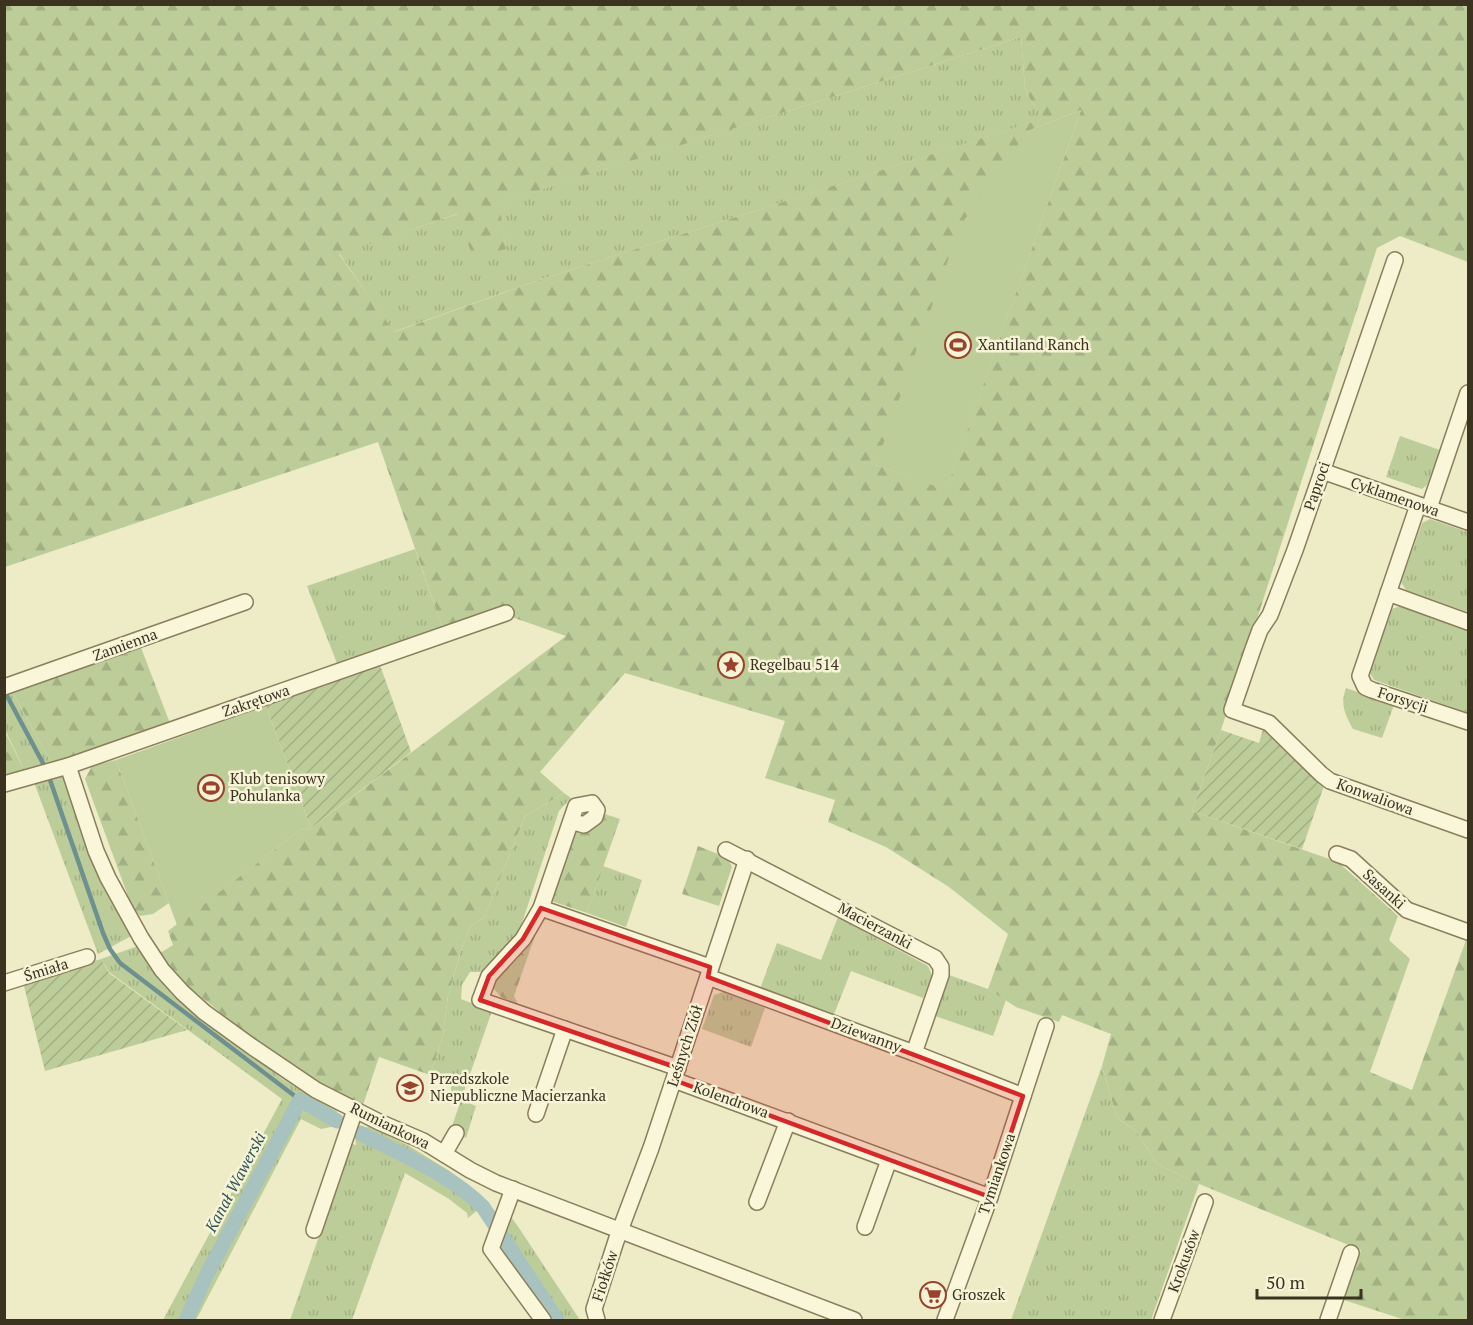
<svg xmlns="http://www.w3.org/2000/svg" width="1473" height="1325" font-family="'PT Serif',serif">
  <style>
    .grass { fill: url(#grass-tufts) }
    .forest { fill: url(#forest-firs); fill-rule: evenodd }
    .garden { fill: url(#garden-furrows) }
    .pitch { fill: #bdcd9a }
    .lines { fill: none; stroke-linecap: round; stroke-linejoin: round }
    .stream { stroke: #6e9190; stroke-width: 4.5 }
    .canal { stroke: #a8c2c0; stroke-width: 15 }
    .minor-casing { stroke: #8a7e5c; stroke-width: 18 }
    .minor { stroke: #f9f6da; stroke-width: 15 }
    .marked { fill: #d62828; fill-opacity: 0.2; stroke: #d62828; stroke-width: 4.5; stroke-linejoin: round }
    .labels { text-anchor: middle; stroke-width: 5; stroke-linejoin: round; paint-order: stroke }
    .poi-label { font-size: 15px; fill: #3b3220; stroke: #f6f3d6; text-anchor: start }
    .street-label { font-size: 15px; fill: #3b3220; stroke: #f6f3d6 }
    .water-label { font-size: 16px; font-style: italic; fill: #2f545a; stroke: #f6f3d6 }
  </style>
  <defs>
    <pattern id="grass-tufts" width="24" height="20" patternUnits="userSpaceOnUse" patternTransform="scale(1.5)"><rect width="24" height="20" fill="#bdcd9a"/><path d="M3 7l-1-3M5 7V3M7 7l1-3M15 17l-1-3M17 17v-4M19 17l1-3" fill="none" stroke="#a3b084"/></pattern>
    <pattern id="forest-firs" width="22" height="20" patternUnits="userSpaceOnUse" patternTransform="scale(1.5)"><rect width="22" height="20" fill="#bdcd9a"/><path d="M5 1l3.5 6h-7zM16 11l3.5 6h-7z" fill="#a3b084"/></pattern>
    <pattern id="garden-furrows" width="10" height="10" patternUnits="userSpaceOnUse" patternTransform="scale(1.5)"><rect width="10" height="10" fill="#bdcd9a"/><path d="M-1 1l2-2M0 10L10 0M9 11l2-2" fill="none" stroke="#a3b084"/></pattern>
  </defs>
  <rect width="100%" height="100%" fill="#eeebc7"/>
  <g class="grass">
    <polygon points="1021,37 1025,88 1032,103 1046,118 539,280 393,332 339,253 458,214 506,249 498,203"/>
    <polygon points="1400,436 1440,450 1427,485 1422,489 1386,477"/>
    <polygon points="1430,519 1468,532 1468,612 1406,590 1401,582 1422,523"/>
    <polygon points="415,549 443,629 338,666 307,586"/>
    <polygon points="1400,606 1468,629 1468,713 1374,680 1370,673 1392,609"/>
    <path d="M 1346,688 L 1394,705 L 1382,738 L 1353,729 C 1345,714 1340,705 1346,688 Z"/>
    <polygon points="12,691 53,766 26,773 5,730 4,694"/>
    <path d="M 61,775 L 66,778 C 85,832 100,887 133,935 L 98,954 L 35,785 L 35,782 Z"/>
    <polygon points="564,793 571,798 559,811 519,932 501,956 483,972 470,972 462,985 461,999 492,1011 461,1100 476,1106 466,1138 451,1129 461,1100 451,1096 451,1082 430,1075 443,1036 448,996 462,947 471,925 484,918 525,816"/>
    <polygon points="603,866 642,880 626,927 587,913"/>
    <polygon points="838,917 928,966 932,975 923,998 851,971 833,1017 760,989 777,943 821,960"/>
    <polygon points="135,947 143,948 169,989 281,1078 300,1090 336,1109 339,1117 336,1126 321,1129 301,1119 196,1320 163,1320 282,1099 109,972 101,959"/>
    <polygon points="949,975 988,989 1006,1000 993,1036 935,1016"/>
    <polygon points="723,992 765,1008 751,1047 702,1029 714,995"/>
    <polygon points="1102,1066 1117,1118 1137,1132 1157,1164 1199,1184 1151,1320 1011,1320"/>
    <polygon points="369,1127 406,1144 451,1172 485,1204 468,1218 467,1213 449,1199 405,1173 352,1320 290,1320 351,1144 356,1145 355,1135 359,1128"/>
    <polygon points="511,1217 517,1225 580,1320 547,1320 502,1248"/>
  </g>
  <g class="forest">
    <path d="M 4,5 L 1468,5 L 1468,262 L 1400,236 L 1377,248 L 1221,730 L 1192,811 L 1338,862 L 1398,916 L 1389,940 L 1410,959 L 1370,1072 L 1412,1090 L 1466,940 L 1468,941 L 1468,1320 L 1405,1320 L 1344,1300 L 1361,1250 L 1199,1184 L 1157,1164 L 1137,1132 L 1117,1118 L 1102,1066 L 1111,1034 L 1062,1015 L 1059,1022 L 1016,1007 L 988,989 L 1008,934 L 949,887 L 886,847 L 828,822 L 835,800 L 765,778 L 785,721 L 625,673 L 540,772 L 564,793 L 525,816 L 484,918 L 471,925 L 462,947 L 448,996 L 443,1036 L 430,1075 L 379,1057 L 362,1108 L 308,1077 L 240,1029 L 181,980 L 160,953 L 173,945 L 168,931 L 300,830 L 311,828 L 566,636 L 494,611 L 443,629 L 378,442 L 5,567 ZM 1021,37 L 1025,88 L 1032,103 L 1045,118 L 539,280 L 394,332 L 339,254 L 457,214 L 473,257 L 506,249 L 499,203 ZM 1081,110 L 946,489 L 876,465 L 1028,131 Z"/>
    <polygon points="140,645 171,726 53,766 12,691"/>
    <polygon points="4,730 26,773 4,779"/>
    <polygon points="116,760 169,903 153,914 140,916 132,907 85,779 92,766"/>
    <polygon points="590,809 620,819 587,913 554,902 549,894 575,821"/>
    <polygon points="698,846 728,858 732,867 719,906 682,894"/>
    <path d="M 537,930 L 514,996 L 518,1004 L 501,997 L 493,988 C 494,970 524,943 537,930 Z"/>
  </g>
  <g class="garden">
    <polygon points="380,665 411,752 311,828 266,706"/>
    <polygon points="1263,729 1324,786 1302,849 1192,811 1221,730 1259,743"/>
    <polygon points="101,959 109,973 187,1030 45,1071 23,982"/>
  </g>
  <g class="pitch">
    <polygon points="1081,110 946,490 876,465 960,226 1028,131"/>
    <polygon points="266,706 311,828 300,830 177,925 116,760"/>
  </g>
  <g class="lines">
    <g class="stream">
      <polyline points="6,694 45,767"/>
      <polyline points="49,777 103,933 110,949 120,963 300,1100"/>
    </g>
    <g class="canal">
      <path d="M 360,1133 C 402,1155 449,1173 483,1207 L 557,1320"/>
      <polyline points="186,1320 207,1274 300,1100 337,1121"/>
    </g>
    <defs>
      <g id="minor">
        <polyline points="1395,260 1295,550 1270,615 1260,630 1253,649 1232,710 1269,723 1321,774 1330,781 1468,830"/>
        <polyline points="1322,471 1468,522"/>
        <polyline points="1418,505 1360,676 1365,687 1372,690 1468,722"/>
        <polyline points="1429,508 1468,393"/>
        <polyline points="1388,593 1468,622"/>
        <polyline points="4,687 245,602"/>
        <polyline points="68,766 96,851 108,878 141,938 162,970 182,992 204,1012 251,1046 316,1090 379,1122 423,1141 470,1170 496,1183 854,1320"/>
        <polyline points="4,784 68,766 506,613"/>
        <polyline points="571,821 584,825 595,817 597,810 592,803 576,806 541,908 523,939 489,976 480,1000 678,1068"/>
        <polyline points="726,850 935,958 941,967 941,975 914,1053"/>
        <polyline points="1337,854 1351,859 1407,910 1468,932"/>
        <polyline points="541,908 710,967"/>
        <polyline points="708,977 914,1053 1023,1096"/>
        <polyline points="4,983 87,957"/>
        <polyline points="674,1080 990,1197"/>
        <polyline points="536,1114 565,1029"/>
        <polyline points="444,1154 456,1133"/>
        <polyline points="513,1189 491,1249 543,1320"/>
        <polyline points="757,1202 788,1121"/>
        <polyline points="865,1227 889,1160"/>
        <polyline points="314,1230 355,1110"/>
        <polyline points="597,1320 594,1309 616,1241 651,1148 747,859"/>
        <polyline points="945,1320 990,1197 1046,1026"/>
        <polyline points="1162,1320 1205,1202"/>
        <polyline points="1328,1320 1351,1253"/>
      </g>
    </defs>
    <use href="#minor" class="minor-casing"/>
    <use href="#minor" class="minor"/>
  </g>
  <path class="marked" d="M 541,908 L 710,967 L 708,977 L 1023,1096 L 990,1197 L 674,1080 L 678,1068 L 480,1000 L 489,976 L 523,939 Z"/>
  <defs>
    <symbol id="stadium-ring" viewBox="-11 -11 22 22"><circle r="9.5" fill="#f6f3d6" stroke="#99422c" stroke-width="1.5"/><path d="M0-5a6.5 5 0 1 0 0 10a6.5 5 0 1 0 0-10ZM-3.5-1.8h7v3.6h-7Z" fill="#99422c"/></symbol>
    <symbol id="sight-ring" viewBox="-11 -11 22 22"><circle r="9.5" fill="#f6f3d6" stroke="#99422c" stroke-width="1.5"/><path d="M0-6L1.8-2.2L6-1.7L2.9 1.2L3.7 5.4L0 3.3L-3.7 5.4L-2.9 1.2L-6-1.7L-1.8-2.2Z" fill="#99422c"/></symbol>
    <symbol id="school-ring" viewBox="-11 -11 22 22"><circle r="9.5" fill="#f6f3d6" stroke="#99422c" stroke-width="1.5"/><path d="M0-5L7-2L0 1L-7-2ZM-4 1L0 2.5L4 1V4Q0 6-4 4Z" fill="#99422c"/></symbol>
    <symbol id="supermarket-ring" viewBox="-11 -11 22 22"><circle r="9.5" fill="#f6f3d6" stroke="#99422c" stroke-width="1.5"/><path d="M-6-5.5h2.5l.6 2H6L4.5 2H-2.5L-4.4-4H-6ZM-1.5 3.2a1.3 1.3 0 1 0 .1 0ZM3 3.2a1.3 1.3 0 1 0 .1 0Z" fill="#99422c"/></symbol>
  </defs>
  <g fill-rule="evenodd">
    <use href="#stadium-ring" x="943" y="330" width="30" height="30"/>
    <use href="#sight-ring" x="716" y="650" width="30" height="30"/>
    <use href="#stadium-ring" x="196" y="773" width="30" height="30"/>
    <use href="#school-ring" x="395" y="1073" width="30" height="30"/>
    <use href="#supermarket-ring" x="918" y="1280" width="30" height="30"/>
  </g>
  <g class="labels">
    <g class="poi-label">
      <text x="978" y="350">Xantiland Ranch</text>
      <text x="750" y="670">Regelbau 514</text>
      <text x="230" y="784">Klub tenisowy<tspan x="230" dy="17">Pohulanka</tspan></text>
      <text x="430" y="1084">Przedszkole<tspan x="430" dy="17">Niepubliczne Macierzanka</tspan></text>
      <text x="952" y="1300">Groszek</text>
    </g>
    <g class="street-label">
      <text transform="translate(1317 486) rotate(-71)" y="5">Paproci</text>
      <text transform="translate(1395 497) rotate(19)" y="5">Cyklamenowa</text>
      <text transform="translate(125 645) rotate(-20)" y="5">Zamienna</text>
      <text transform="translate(1403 700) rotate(18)" y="5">Forsycji</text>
      <text transform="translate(256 701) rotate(-19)" y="5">Zakrętowa</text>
      <text transform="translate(1375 797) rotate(20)" y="5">Konwaliowa</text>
      <text transform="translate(1384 889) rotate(42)" y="5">Sasanki</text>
      <text transform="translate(875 926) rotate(28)" y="5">Macierzanki</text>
      <text transform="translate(46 970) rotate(-17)" y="5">Śmiała</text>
      <text transform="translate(866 1035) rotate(20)" y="5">Dziewanny</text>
      <text transform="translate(685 1046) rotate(-72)" y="5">Leśnych Ziół</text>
      <text transform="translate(731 1100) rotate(20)" y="5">Kolendrowa</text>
      <text transform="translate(390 1126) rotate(26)" y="5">Rumiankowa</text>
      <text transform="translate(997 1174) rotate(-71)" y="5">Tymiankowa</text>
      <text transform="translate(1184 1261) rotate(-70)" y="5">Krokusów</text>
      <text transform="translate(605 1276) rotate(-72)" y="5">Fiołków</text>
    </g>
    <g class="water-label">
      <text transform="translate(235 1182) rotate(-62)" y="6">Kanał Wawerski</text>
    </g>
  </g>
  <rect width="1473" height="1325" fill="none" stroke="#3b3220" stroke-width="12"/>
  <path d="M1257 1289v9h104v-9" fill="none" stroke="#3b3220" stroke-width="3"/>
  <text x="1266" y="1289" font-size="18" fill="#3b3220" stroke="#f6f3d6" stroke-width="4.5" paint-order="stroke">50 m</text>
</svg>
